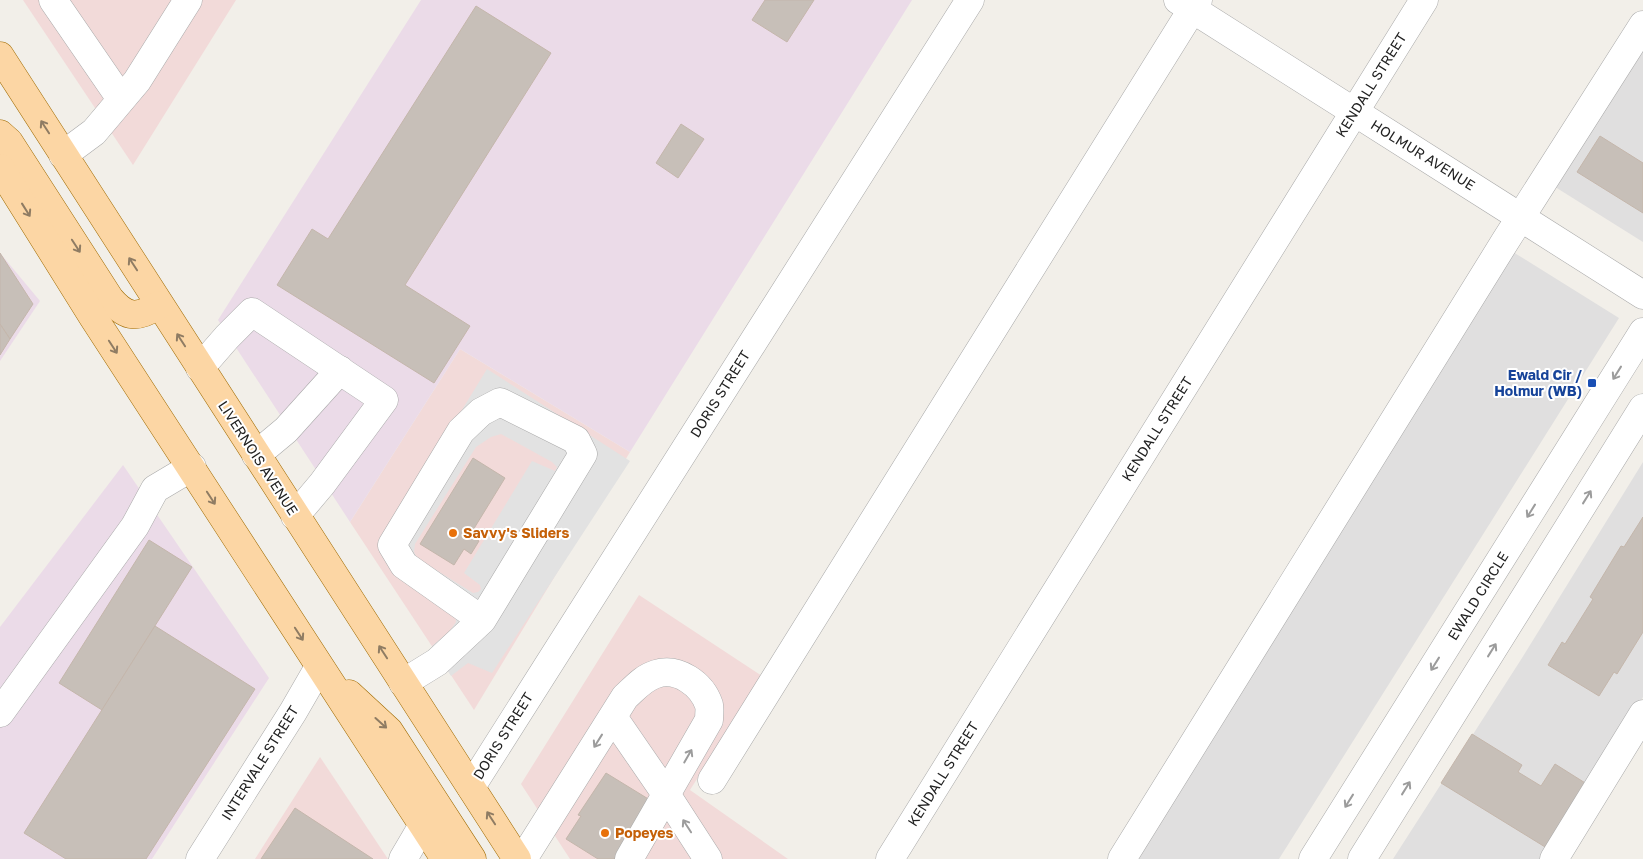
<svg xmlns="http://www.w3.org/2000/svg" width="1643" height="859" font-family="'Golos Text',sans-serif">
  <style>
    .residential { fill: #e0dfdf }
    .commercial { fill: #f2dad9 }
    .industrial { fill: #ebdbe8 }
    .parking { fill: #e2e2e2; fill-rule: evenodd }
    .building { fill: #c7bfb8; stroke: #c4b6ab }
    .lines { fill: none; stroke-linecap: round; stroke-linejoin: round }
    .minor-casing { stroke: #a9a9a9; stroke-width: 29 }
    .major-casing { stroke: #a06b00; stroke-width: 29 }
    .minor { stroke: #fff; stroke-width: 28 }
    .major { stroke: #fcd6a4; stroke-width: 28 }
    .oneway { stroke: #8f7c63 }
    .oneway2 { stroke: #9c9c9c }
    .transit-dot { fill: #1a4fb4; stroke: #fff; stroke-width: 2 }
    .food-dot { fill: #e8710a; stroke: #fff; stroke-width: 2 }
    .labels { text-anchor: middle; stroke-width: 4; stroke-linejoin: round; paint-order: stroke }
    .street-label { font-size: 14px; fill: #222; stroke: #fff }
    .transit-label { font-size: 14px; font-weight: bold; fill: #164399; stroke: #fff; text-anchor: end }
    .food-label { font-size: 14px; font-weight: bold; fill: #c56008; stroke: #fff; text-anchor: start }
  </style>
  <rect width="100%" height="100%" fill="#f2efe9"/>
  <g class="residential">
    <polygon points="1643,40 1643,242 1552,185"/>
    <polygon points="1513,252 1619,318 1279,859 1132,859"/>
    <polygon points="1643,462 1643,697 1544,859 1393,859 1522,658"/>
  </g>
  <g class="commercial">
    <polygon points="23,0 236,0 133,165"/>
    <polygon points="460,349 630,452 474,710 350,522"/>
    <polygon points="639,595 762,676 690,790 788,859 570,859 521,784"/>
    <polygon points="320,757 388,859 255,859"/>
  </g>
  <g class="industrial">
    <polygon points="421,0 912,0 630,452 460,349 350,522 218,320"/>
    <polygon points="0,253 40,301 0,361"/>
    <polygon points="123,465 269,678 152,859 0,859 0,627"/>
  </g>
  <path class="parking" d="M 487,369 L 630,461 L 492,673 L 468,663 L 451,676 L 432,646 L 449,632 L 456,622 L 455,614 L 380,544 ZM 501,434 L 552,462 L 557,467 L 555,471 L 532,461 L 464,573 L 480,585 L 481,589 L 478,592 L 473,593 L 417,558 L 414,552 L 415,544 L 476,447 L 491,437 Z"/>
  <g class="building">
    <polygon points="765,0 814,0 787,42 752,20"/>
    <polygon points="476,6 551,53 405,285 470,326 434,383 277,285 312,229 328,239"/>
    <polygon points="681,124 704,139 678,178 656,163"/>
    <polygon points="1600,136 1643,163 1643,213 1577,172"/>
    <polygon points="0,253 33,304 10,339 0,324"/>
    <polygon points="0,324 10,339 0,355"/>
    <polygon points="473,458 505,478 470,535 479,541 471,554 464,549 454,565 420,544"/>
    <polygon points="1643,517 1643,632 1617,674 1614,672 1599,696 1548,665 1562,642 1565,644 1593,599 1590,597 1621,546 1624,547"/>
    <polygon points="149,540 192,567 102,710 59,683"/>
    <polygon points="155,626 255,689 146,859 66,859 24,833"/>
    <polygon points="1472,734 1522,765 1518,772 1541,786 1555,764 1590,786 1550,850 1441,783"/>
    <polygon points="606,773 650,800 615,859 598,859 566,839 581,816 578,815"/>
    <polygon points="295,808 373,859 261,859"/>
  </g>
  <g class="lines">
    <defs>
      <g id="minor">
        <polyline points="53,0 121,99"/>
        <polyline points="1178,0 1643,295"/>
        <polyline points="63,155 94,132 137,81 188,0"/>
        <polyline points="200,368 227,337 252,312 384,400 322,484 295,516"/>
        <polyline points="256,455 286,430 340,370"/>
        <polyline points="403,683 437,662 482,620 583,454 576,440 500,402 481,412 461,431 392,545 404,565 482,620"/>
        <polyline points="0,713 135,526 155,489 192,467"/>
        <polyline points="613,717 666,794 708,859"/>
        <polyline points="712,780 1198,0"/>
        <polyline points="471,787 970,0"/>
        <polyline points="200,859 293,712 319,667"/>
        <polyline points="403,859 423,825"/>
        <path d="M 523,859 L 625,697 C 635,688 643,678 656,674 C 678,667 702,684 709,705 C 710,709 709,715 709,720 L 629,859"/>
        <polyline points="890,859 1424,0"/>
        <polyline points="1122,859 1506,240 1643,25"/>
        <polyline points="1313,859 1643,332"/>
        <polyline points="1362,859 1643,408"/>
        <polyline points="1554,859 1643,714"/>
      </g>
      <g id="major">
        <polyline points="0,56 517,859"/>
        <path d="M 0,134 L 9,142 L 110,299 C 127,319 138,318 159,305"/>
        <polyline points="0,168 93,317 445,859"/>
        <polyline points="349,694 389,731 472,859"/>
      </g>
    </defs>
    <use href="#minor" class="minor-casing"/>
    <use href="#major" class="major-casing"/>
    <use href="#minor" class="minor"/>
    <use href="#major" class="major"/>
  </g>
  <defs><path id="oneway-shaft" d="M-6 0H5M1.5-3L5.5 0L1.5 3" fill="none" stroke-width="1.6" stroke-linecap="round" stroke-linejoin="round" transform="scale(1.25)"/></defs>
  <g class="oneway">
    <use href="#oneway-shaft" transform="translate(45 127) rotate(-123)"/>
    <use href="#oneway-shaft" transform="translate(26 210) rotate(58)"/>
    <use href="#oneway-shaft" transform="translate(76 246) rotate(57)"/>
    <use href="#oneway-shaft" transform="translate(133 264) rotate(-123)"/>
    <use href="#oneway-shaft" transform="translate(181 340) rotate(-123)"/>
    <use href="#oneway-shaft" transform="translate(113 347) rotate(57)"/>
    <use href="#oneway-shaft" transform="translate(211 498) rotate(57)"/>
    <use href="#oneway-shaft" transform="translate(299 634) rotate(57)"/>
    <use href="#oneway-shaft" transform="translate(383 652) rotate(-123)"/>
    <use href="#oneway-shaft" transform="translate(381 723) rotate(42)"/>
    <use href="#oneway-shaft" transform="translate(491 818) rotate(-123)"/>
  </g>
  <g class="oneway2">
    <use href="#oneway-shaft" transform="translate(1617 373) rotate(122)"/>
    <use href="#oneway-shaft" transform="translate(1587 497) rotate(-58)"/>
    <use href="#oneway-shaft" transform="translate(1531 511) rotate(122)"/>
    <use href="#oneway-shaft" transform="translate(1492 650) rotate(-58)"/>
    <use href="#oneway-shaft" transform="translate(1435 664) rotate(122)"/>
    <use href="#oneway-shaft" transform="translate(598 741) rotate(122)"/>
    <use href="#oneway-shaft" transform="translate(688 756) rotate(-60)"/>
    <use href="#oneway-shaft" transform="translate(1406 788) rotate(-58)"/>
    <use href="#oneway-shaft" transform="translate(1349 801) rotate(122)"/>
    <use href="#oneway-shaft" transform="translate(687 826) rotate(-123)"/>
  </g>
  <rect class="transit-dot" x="1587" y="378" width="10" height="10" rx="2.5"/>
  <g class="food-dot">
    <circle cx="453" cy="533" r="5"/>
    <circle cx="605" cy="833" r="5"/>
  </g>
  <g class="labels">
    <g class="street-label">
      <text transform="translate(1371 85) rotate(-58)" y="5">KENDALL STREET</text>
      <text transform="translate(1423 155) rotate(32)" y="5">HOLMUR AVENUE</text>
      <text transform="translate(720 394) rotate(-58)" y="5">DORIS STREET</text>
      <text transform="translate(1157 429) rotate(-58)" y="5">KENDALL STREET</text>
      <text transform="translate(258 458) rotate(57)" y="5">LIVERNOIS AVENUE</text>
      <text transform="translate(1478 596) rotate(-58)" y="5">EWALD CIRCLE</text>
      <text transform="translate(503 736) rotate(-58)" y="5">DORIS STREET</text>
      <text transform="translate(260 763) rotate(-58)" y="5">INTERVALE STREET</text>
      <text transform="translate(943 774) rotate(-58)" y="5">KENDALL STREET</text>
    </g>
    <g class="transit-label">
      <text x="1582" y="380">Ewald Cir /<tspan x="1582" dy="16">Holmur (WB)</tspan></text>
    </g>
    <g class="food-label">
      <text x="463" y="538">Savvy's Sliders</text>
      <text x="615" y="838">Popeyes</text>
    </g>
  </g>
</svg>
